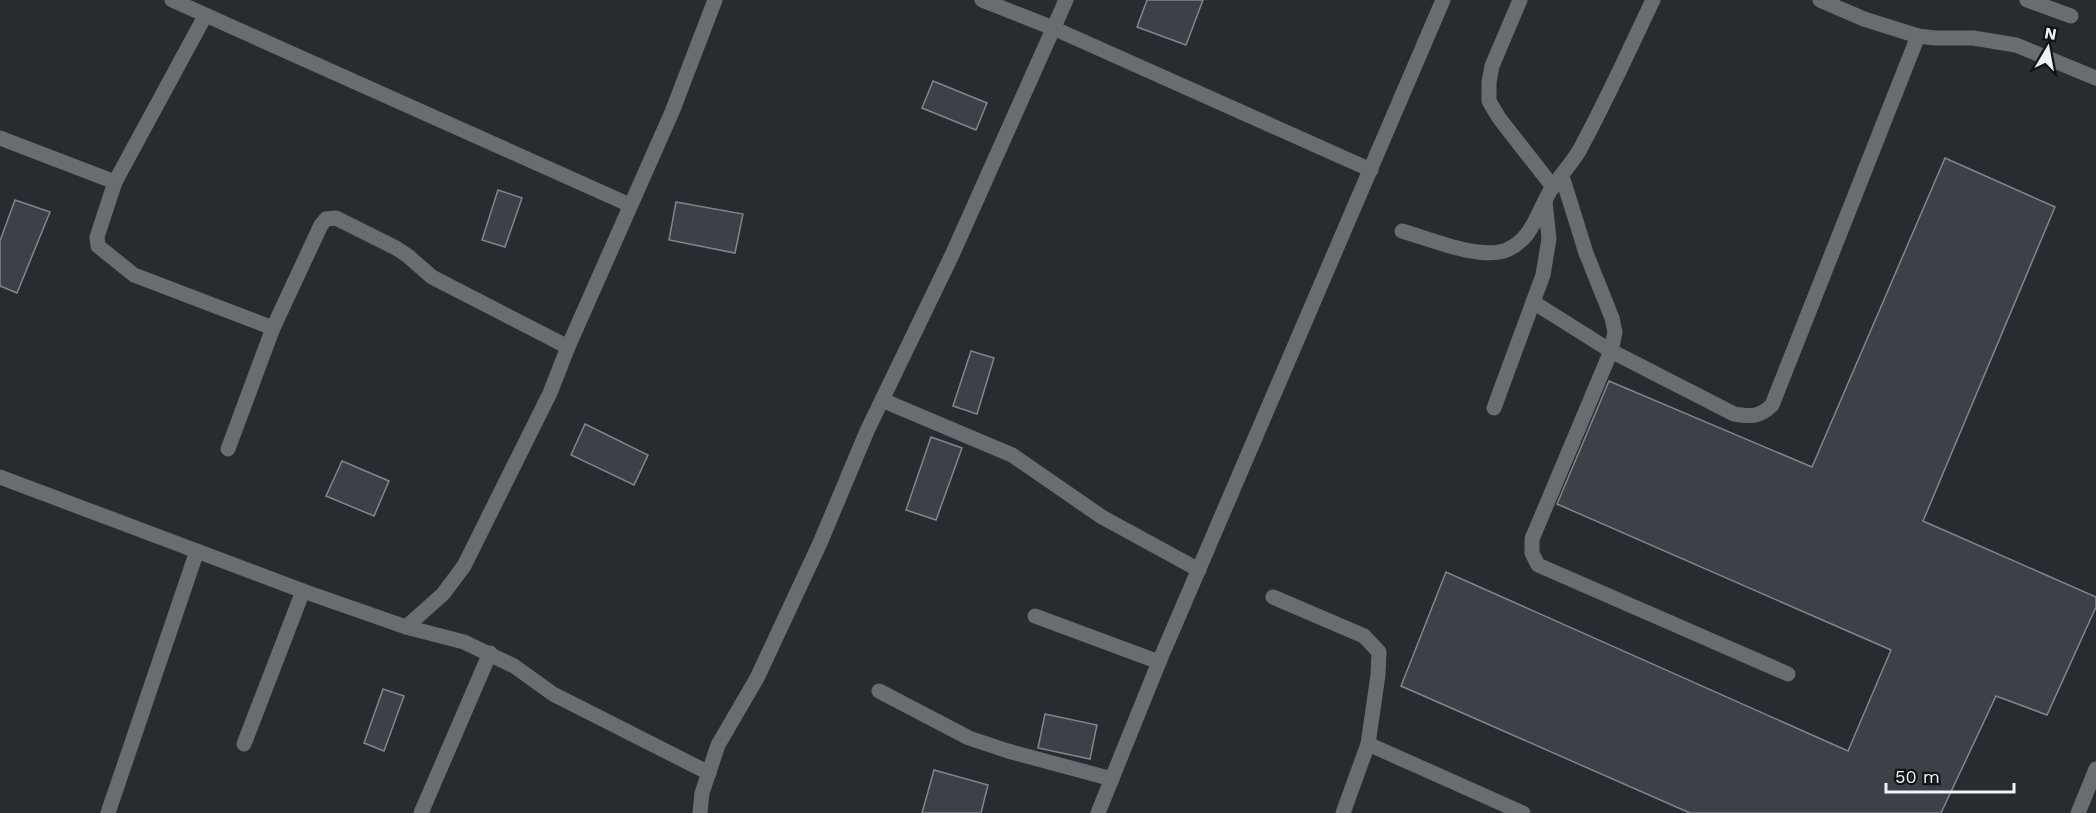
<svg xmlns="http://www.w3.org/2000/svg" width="2096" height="813" font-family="'Work Sans',sans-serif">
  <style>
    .building { fill: #3b4146; stroke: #80878c; stroke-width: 1.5 }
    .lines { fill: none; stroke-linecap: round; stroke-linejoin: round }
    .minor { stroke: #696d6f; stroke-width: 15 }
  </style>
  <rect width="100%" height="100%" fill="#262c30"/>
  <g class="building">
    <polygon points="1147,0 1203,0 1186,45 1137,27"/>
    <polygon points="933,81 987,103 976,130 922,108"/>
    <polygon points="1945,158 2055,207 1923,521 2096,597 2096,607 2047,715 1996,696 1941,813 1690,813 1401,686 1446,572 1848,751 1891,650 1557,504 1609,381 1812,467"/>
    <polygon points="498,190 522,198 505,247 482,240"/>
    <polygon points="15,200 50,212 17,293 0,286 0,241"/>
    <polygon points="676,202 743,214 735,253 669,240"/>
    <polygon points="971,351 994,358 977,414 953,406"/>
    <polygon points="585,424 648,455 634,485 571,455"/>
    <polygon points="931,437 962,448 936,520 906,510"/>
    <polygon points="342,461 389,481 374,516 326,496"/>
    <polygon points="383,689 404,696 384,751 364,743"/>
    <polygon points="1045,714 1097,725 1090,759 1038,748"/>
    <polygon points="934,770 988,785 981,813 922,813"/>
  </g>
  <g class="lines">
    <g class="minor">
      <polyline points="172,0 630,205"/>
      <polyline points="982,0 1053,28 1371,170"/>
      <polyline points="1520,0 1492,66 1489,82 1489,101 1499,118 1553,187"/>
      <polyline points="1820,0 1864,19 1918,36 1935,38 1973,38 2016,45 2096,78"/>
      <polyline points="2027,0 2071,16"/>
      <polyline points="0,138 115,182 97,237 98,246 134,275 273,328"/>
      <polyline points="1562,176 1586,253 1612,318 1615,332 1611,351 1532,539 1532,553 1538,565 1788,674"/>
      <polyline points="115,182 205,16"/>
      <path d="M 1402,231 C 1430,239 1476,259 1504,251 C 1533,241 1537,211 1552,188 C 1561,175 1571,164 1579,151 C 1606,102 1629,50 1653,0"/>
      <path d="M 1533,302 L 1611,351 L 1734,414 C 1751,417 1760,417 1772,405 L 1918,36"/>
      <polyline points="882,400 1012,455 1102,517 1199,570"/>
      <polyline points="1494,408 1543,275 1549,239 1545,201"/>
      <polyline points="228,449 273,328 321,225 326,219 336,218 396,248 408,256 432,277 568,347"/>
      <polyline points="0,477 303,591 406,627 464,642 514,666 553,694 709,773"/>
      <polyline points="1273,597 1364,636 1379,652 1378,675 1368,744 1343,813"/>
      <polyline points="1035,616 1159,662"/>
      <polyline points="406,627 443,594 464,566 550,393 568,347 672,112 715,0"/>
      <polyline points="879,691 969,738 1008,751 1112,779"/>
      <polyline points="244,744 303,591"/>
      <polyline points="1368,744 1523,813"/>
      <polyline points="108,813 197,551"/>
      <polyline points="421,813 490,653"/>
      <polyline points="700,813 702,793 718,745 757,678 820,543 867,431 952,255 1066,0"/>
      <polyline points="1098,813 1159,662 1443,0"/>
      <polyline points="2078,813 2096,769"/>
    </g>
  </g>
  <g transform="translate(2048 48) rotate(10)" stroke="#111416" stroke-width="4.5" paint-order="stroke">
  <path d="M0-4.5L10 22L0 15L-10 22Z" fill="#eff3f6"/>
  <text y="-9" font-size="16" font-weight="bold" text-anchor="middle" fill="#eff3f6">N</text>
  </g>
  <path d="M1886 783v9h128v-9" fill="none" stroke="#eff3f6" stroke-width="3"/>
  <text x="1895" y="783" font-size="18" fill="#eff3f6" stroke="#111416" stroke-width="4.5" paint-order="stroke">50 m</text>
</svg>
